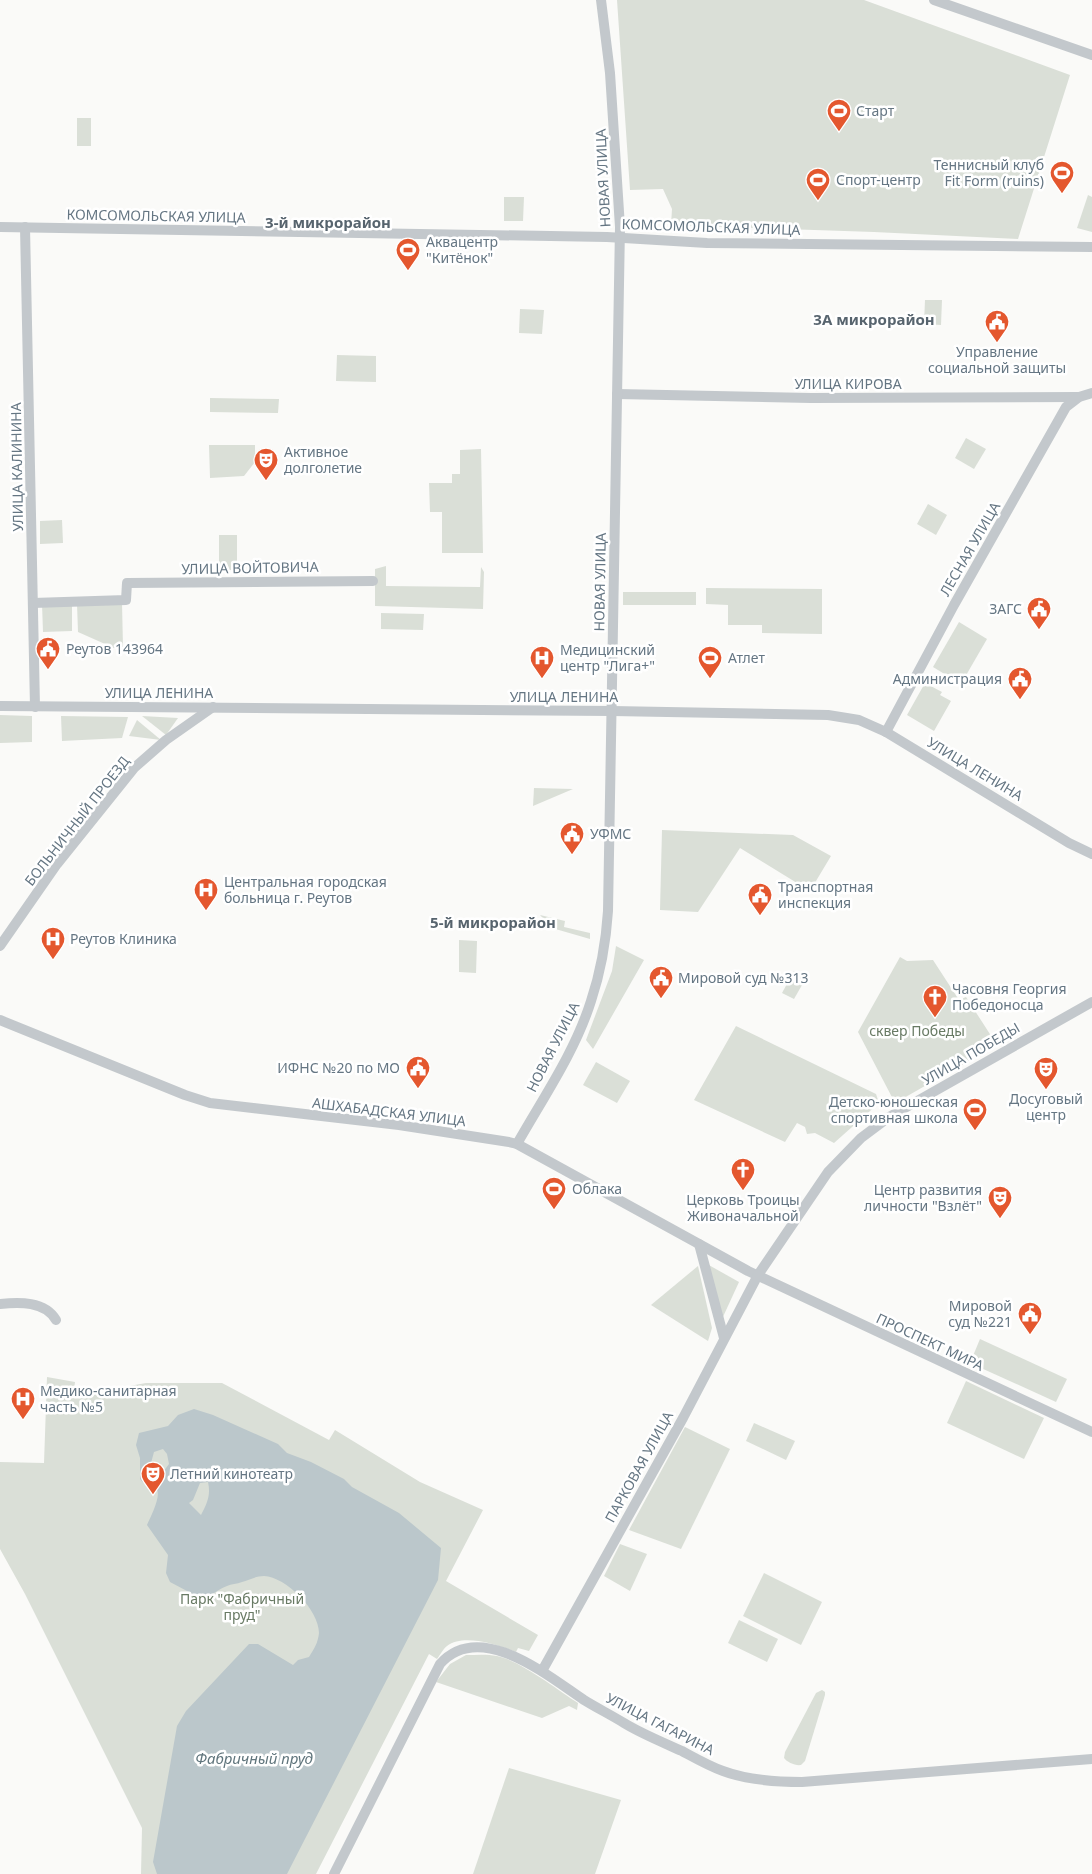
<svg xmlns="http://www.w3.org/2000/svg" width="1092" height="1874" font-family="'Noto Sans',sans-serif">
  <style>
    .green { fill: #dadfd7 }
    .water { fill: #bbc7cb; fill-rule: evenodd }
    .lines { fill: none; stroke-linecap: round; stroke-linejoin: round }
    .minor { stroke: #c3c8cc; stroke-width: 10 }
    .labels { text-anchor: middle; stroke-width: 5; stroke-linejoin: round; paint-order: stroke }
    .poi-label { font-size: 14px; fill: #657683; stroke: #fff; text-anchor: start }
    .street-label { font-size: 14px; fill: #657683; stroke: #fff }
    .park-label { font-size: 14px; fill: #687a64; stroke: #fff }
    .neighbourhood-label { font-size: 15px; font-weight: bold; fill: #57646e; stroke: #fff }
    .water-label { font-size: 15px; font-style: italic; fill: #60757c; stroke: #fff }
  </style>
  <rect width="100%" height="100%" fill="#fafaf8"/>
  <g class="green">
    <polygon points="617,0 864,0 1070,75 1018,239 874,232 671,225 672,209 663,189 630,190"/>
    <rect x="77" y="118" width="14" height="28"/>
    <polygon points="1088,195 1092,197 1092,232 1077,228"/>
    <polygon points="504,197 524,197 523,221 504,221"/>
    <polygon points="925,300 942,300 941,325 924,324"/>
    <polygon points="520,309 544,310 542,334 519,333"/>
    <polygon points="337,355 376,356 376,382 336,381"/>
    <polygon points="210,398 279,399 278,413 210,412"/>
    <polygon points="966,438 986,449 974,469 955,458"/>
    <polygon points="209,445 255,445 255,462 244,476 210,478"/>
    <polygon points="481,449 483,553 442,553 442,512 430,512 429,483 452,483 452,474 460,474 460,450"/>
    <polygon points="928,504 947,515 936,535 917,524"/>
    <polygon points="62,520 63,543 40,544 40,521"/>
    <rect x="219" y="535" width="18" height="35"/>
    <polygon points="386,566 386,586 480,587 481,567 484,572 483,609 375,606 375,569"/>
    <polygon points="706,588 822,589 822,634 762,633 762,625 728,625 728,605 706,604"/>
    <rect x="623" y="592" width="73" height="13"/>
    <polygon points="122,603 123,647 114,648 78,632 77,604"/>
    <polygon points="42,604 72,604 72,631 43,632"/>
    <polygon points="381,613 424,614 423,630 381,629"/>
    <polygon points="959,622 987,639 961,684 933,667"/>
    <polygon points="925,683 942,692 940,695 951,701 934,731 907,715"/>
    <polygon points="0,715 32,716 32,742 0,743"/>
    <polygon points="61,716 128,717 122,738 62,741"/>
    <polygon points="142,716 178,718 166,735"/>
    <polygon points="137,720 161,740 129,736"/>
    <polygon points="534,788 573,789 533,806"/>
    <polygon points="662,830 793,835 831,856 810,891 740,848 698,912 660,910"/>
    <polygon points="540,915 565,921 564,927 590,933 590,939 552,928"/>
    <polygon points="459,940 477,941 476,973 459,972"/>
    <polygon points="616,946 644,960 593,1049 586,1040 612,971"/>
    <polygon points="900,957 907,961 933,960 959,1000 966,997 997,1045 895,1103 858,1032"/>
    <polygon points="794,971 806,978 794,999 782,993"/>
    <polygon points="736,1026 876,1094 879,1103 834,1143 815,1133 807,1134 805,1127 797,1123 785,1142 694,1100"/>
    <polygon points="596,1062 630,1081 617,1103 583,1085"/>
    <polygon points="707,1264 739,1282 722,1319"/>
    <polygon points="698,1266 712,1328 708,1341 651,1305"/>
    <polygon points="980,1339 1067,1379 1056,1402 970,1363"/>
    <path d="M 47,1377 L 75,1382 L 74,1390 L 117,1394 L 118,1388 L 146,1383 L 222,1383 L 329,1440 L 335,1430 L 420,1482 L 483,1510 L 446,1581 L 538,1635 L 529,1651 L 518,1648 L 516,1652 C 498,1645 464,1633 447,1646 C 443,1649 440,1655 437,1659 L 429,1654 L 316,1874 L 141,1874 L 142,1828 L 25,1594 L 0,1549 L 0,1462 L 44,1463 Z"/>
    <polygon points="966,1381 1044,1418 1024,1459 947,1423"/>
    <polygon points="754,1423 795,1441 786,1460 746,1441"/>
    <polygon points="685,1427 730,1449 681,1549 629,1530"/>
    <polygon points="620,1544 647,1554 630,1591 604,1576"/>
    <polygon points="764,1573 822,1602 801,1645 743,1616"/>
    <polygon points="739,1620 778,1639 767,1662 728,1643"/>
    <path d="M 466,1655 C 476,1655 487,1654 497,1656 C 519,1660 558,1690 578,1703 L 577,1710 L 569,1706 L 542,1718 L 436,1682 L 450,1664 Z"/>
    <path d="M 822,1690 L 825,1692 L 825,1695 L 805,1761 L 801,1765 C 795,1766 787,1762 784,1758 L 785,1752 L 816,1693 Z"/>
    <polygon points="509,1768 621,1800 595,1874 473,1874"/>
  </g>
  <path class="water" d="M 194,1409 L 213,1415 L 278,1444 L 287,1453 L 311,1462 L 344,1479 L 352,1487 L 399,1513 L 441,1548 L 438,1580 L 287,1874 L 157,1874 L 153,1862 L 177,1726 L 186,1711 L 249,1644 L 258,1644 L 293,1665 L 298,1660 L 309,1657 C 314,1649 318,1643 319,1633 C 319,1610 286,1577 264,1576 C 256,1576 249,1580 242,1582 C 237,1584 231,1584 227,1586 C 219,1589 211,1595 204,1600 L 170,1582 L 166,1573 L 168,1555 L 147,1525 C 150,1518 161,1497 157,1490 C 154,1485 150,1486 146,1484 C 143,1483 142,1481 140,1479 L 140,1458 L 136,1445 L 139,1433 L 168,1426 L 178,1415 ZM 163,1449 L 167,1454 L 169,1464 L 163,1472 L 155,1471 L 151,1463 L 154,1452 ZM 208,1482 C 211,1495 207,1504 201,1515 L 189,1503 L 193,1500 L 200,1483 Z"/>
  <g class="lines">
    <g class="minor">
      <polyline points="934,0 1092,55"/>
      <polyline points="0,227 607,237 707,243 1092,247"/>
      <polyline points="25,227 35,707"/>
      <polyline points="617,394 811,398 1079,397"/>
      <polyline points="33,603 126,600 127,583 373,581"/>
      <polyline points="0,706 612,711 828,715 859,720 886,732 1069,843 1092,854"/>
      <polyline points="886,732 954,605 1066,407 1079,397 1092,393"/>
      <polyline points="0,946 57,864 134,768 166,740 213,707"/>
      <polyline points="0,1020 185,1095 210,1103 399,1125 509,1142 517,1144 748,1271 1092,1432"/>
      <path d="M 517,1144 C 543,1098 575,1052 591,1001 C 601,971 606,942 608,911 L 620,227 L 610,73 L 601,0"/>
      <polyline points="699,1244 724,1338"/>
      <path d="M 0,1304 C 19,1302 45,1301 56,1320"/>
      <polyline points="542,1671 683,1418 758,1275 828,1172 861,1138 889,1117 1092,1002"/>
      <path d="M 334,1874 L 440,1664 C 480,1619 548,1676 584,1700 C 597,1708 611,1715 624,1723 C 642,1734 662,1742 682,1751 C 695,1758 709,1766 723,1771 C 747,1780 776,1782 802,1782 L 1092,1759"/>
    </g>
  </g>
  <defs>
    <symbol id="stadium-pin" viewBox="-11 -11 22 30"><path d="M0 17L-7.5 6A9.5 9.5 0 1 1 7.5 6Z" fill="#e4572e" stroke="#fff"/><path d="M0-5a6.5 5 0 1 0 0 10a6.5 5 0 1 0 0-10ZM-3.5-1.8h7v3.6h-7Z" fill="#fff"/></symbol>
    <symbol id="civic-pin" viewBox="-11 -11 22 30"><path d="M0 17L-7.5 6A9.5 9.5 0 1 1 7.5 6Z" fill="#e4572e" stroke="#fff"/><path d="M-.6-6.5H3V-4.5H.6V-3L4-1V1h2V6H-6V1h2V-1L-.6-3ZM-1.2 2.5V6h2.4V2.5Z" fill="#fff"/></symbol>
    <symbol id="theatre-pin" viewBox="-11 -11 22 30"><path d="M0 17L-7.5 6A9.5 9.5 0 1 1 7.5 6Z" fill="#e4572e" stroke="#fff"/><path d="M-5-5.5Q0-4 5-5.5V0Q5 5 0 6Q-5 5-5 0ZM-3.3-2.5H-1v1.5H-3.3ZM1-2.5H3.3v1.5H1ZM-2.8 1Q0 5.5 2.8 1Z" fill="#fff"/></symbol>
    <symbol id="hospital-pin" viewBox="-11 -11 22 30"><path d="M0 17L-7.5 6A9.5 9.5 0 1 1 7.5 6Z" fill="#e4572e" stroke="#fff"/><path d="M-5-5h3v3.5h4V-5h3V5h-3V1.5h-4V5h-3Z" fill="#fff"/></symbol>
    <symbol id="church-pin" viewBox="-11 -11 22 30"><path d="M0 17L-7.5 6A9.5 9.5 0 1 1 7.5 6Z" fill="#e4572e" stroke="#fff"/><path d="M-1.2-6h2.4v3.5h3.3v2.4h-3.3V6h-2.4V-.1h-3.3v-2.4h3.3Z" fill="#fff"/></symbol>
  </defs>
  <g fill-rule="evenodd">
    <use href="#stadium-pin" x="825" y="97" width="28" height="38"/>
    <use href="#stadium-pin" x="1048" y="159" width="28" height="38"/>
    <use href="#stadium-pin" x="804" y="166" width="28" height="38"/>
    <use href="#stadium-pin" x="394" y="236" width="28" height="38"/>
    <use href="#civic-pin" x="983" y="308" width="28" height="38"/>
    <use href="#theatre-pin" x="252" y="446" width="28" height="38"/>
    <use href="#civic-pin" x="1025" y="595" width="28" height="38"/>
    <use href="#civic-pin" x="34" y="635" width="28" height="38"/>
    <use href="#hospital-pin" x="528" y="644" width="28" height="38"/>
    <use href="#stadium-pin" x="696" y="644" width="28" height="38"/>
    <use href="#civic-pin" x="1006" y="665" width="28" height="38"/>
    <use href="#civic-pin" x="558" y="820" width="28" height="38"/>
    <use href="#hospital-pin" x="192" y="876" width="28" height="38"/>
    <use href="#civic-pin" x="746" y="881" width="28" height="38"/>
    <use href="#hospital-pin" x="39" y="925" width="28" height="38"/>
    <use href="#civic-pin" x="647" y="964" width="28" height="38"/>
    <use href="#church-pin" x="921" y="983" width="28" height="38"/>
    <use href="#civic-pin" x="404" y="1054" width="28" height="38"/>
    <use href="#theatre-pin" x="1032" y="1055" width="28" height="38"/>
    <use href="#stadium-pin" x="961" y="1096" width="28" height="38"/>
    <use href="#church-pin" x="729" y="1156" width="28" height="38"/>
    <use href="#stadium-pin" x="540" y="1175" width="28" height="38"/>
    <use href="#theatre-pin" x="986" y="1184" width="28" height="38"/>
    <use href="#civic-pin" x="1016" y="1300" width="28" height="38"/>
    <use href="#hospital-pin" x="9" y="1385" width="28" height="38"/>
    <use href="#theatre-pin" x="139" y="1460" width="28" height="38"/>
  </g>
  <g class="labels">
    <g class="poi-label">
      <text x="856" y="116">Старт</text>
      <text x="1044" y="170" text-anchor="end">Теннисный клуб<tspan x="1044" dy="16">Fit Form (ruins)</tspan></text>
      <text x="836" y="185">Спорт-центр</text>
      <text x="426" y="247">Аквацентр<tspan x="426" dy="16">"Китёнок"</tspan></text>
      <text x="997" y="357" text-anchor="middle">Управление<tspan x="997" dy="16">социальной защиты</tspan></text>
      <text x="284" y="457">Активное<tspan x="284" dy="16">долголетие</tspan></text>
      <text x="1022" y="614" text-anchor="end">ЗАГС</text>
      <text x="66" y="654">Реутов 143964</text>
      <text x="560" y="655">Медицинский<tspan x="560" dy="16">центр "Лига+"</tspan></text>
      <text x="728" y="663">Атлет</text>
      <text x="1002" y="684" text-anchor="end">Администрация</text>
      <text x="590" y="839">УФМС</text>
      <text x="224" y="887">Центральная городская<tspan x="224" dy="16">больница г. Реутов</tspan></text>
      <text x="778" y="892">Транспортная<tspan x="778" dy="16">инспекция</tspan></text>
      <text x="70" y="944">Реутов Клиника</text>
      <text x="678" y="983">Мировой суд №313</text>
      <text x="952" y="994">Часовня Георгия<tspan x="952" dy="16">Победоносца</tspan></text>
      <text x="400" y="1073" text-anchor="end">ИФНС №20 по МО</text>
      <text x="1046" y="1104" text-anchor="middle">Досуговый<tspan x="1046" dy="16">центр</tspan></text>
      <text x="958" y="1107" text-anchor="end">Детско-юношеская<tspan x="958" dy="16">спортивная школа</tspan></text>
      <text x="572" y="1194">Облака</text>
      <text x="982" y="1195" text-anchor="end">Центр развития<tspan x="982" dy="16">личности "Взлёт"</tspan></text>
      <text x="743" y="1205" text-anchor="middle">Церковь Троицы<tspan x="743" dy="16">Живоначальной</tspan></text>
      <text x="1012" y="1311" text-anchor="end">Мировой<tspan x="1012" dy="16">суд №221</tspan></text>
      <text x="40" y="1396">Медико-санитарная<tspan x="40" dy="16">часть №5</tspan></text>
      <text x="170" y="1479">Летний кинотеатр</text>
    </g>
    <g class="street-label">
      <text transform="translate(603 178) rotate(-93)" y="5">НОВАЯ УЛИЦА</text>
      <text transform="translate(156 216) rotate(1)" y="5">КОМСОМОЛЬСКАЯ УЛИЦА</text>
      <text transform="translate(711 227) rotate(2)" y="5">КОМСОМОЛЬСКАЯ УЛИЦА</text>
      <text x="848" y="389">УЛИЦА КИРОВА</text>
      <text transform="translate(17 467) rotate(-91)" y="5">УЛИЦА КАЛИНИНА</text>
      <text transform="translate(970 549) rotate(-60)" y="5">ЛЕСНАЯ УЛИЦА</text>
      <text transform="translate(250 568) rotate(-1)" y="5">УЛИЦА ВОЙТОВИЧА</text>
      <text transform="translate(600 582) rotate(-89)" y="5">НОВАЯ УЛИЦА</text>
      <text x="159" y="698">УЛИЦА ЛЕНИНА</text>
      <text x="564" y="702">УЛИЦА ЛЕНИНА</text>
      <text transform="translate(975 769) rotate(31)" y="5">УЛИЦА ЛЕНИНА</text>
      <text transform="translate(77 821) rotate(-52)" y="5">БОЛЬНИЧНЫЙ ПРОЕЗД</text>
      <text transform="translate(553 1047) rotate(-63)" y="5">НОВАЯ УЛИЦА</text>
      <text transform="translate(971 1054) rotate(-30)" y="5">УЛИЦА ПОБЕДЫ</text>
      <text transform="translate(389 1112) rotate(7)" y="5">АШХАБАДСКАЯ УЛИЦА</text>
      <text transform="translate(930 1342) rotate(25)" y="5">ПРОСПЕКТ МИРА</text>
      <text transform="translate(639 1467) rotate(-61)" y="5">ПАРКОВАЯ УЛИЦА</text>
      <text transform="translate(660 1724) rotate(27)" y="5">УЛИЦА ГАГАРИНА</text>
    </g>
    <g class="park-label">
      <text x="917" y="1036">сквер Победы</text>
      <text x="242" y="1604">Парк "Фабричный<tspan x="242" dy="16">пруд"</tspan></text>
    </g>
    <g class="neighbourhood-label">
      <text x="328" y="228">3-й микрорайон</text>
      <text x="874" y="325">3А микрорайон</text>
      <text x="493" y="928">5-й микрорайон</text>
    </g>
    <g class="water-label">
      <text x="254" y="1764">Фабричный пруд</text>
    </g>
  </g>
</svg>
